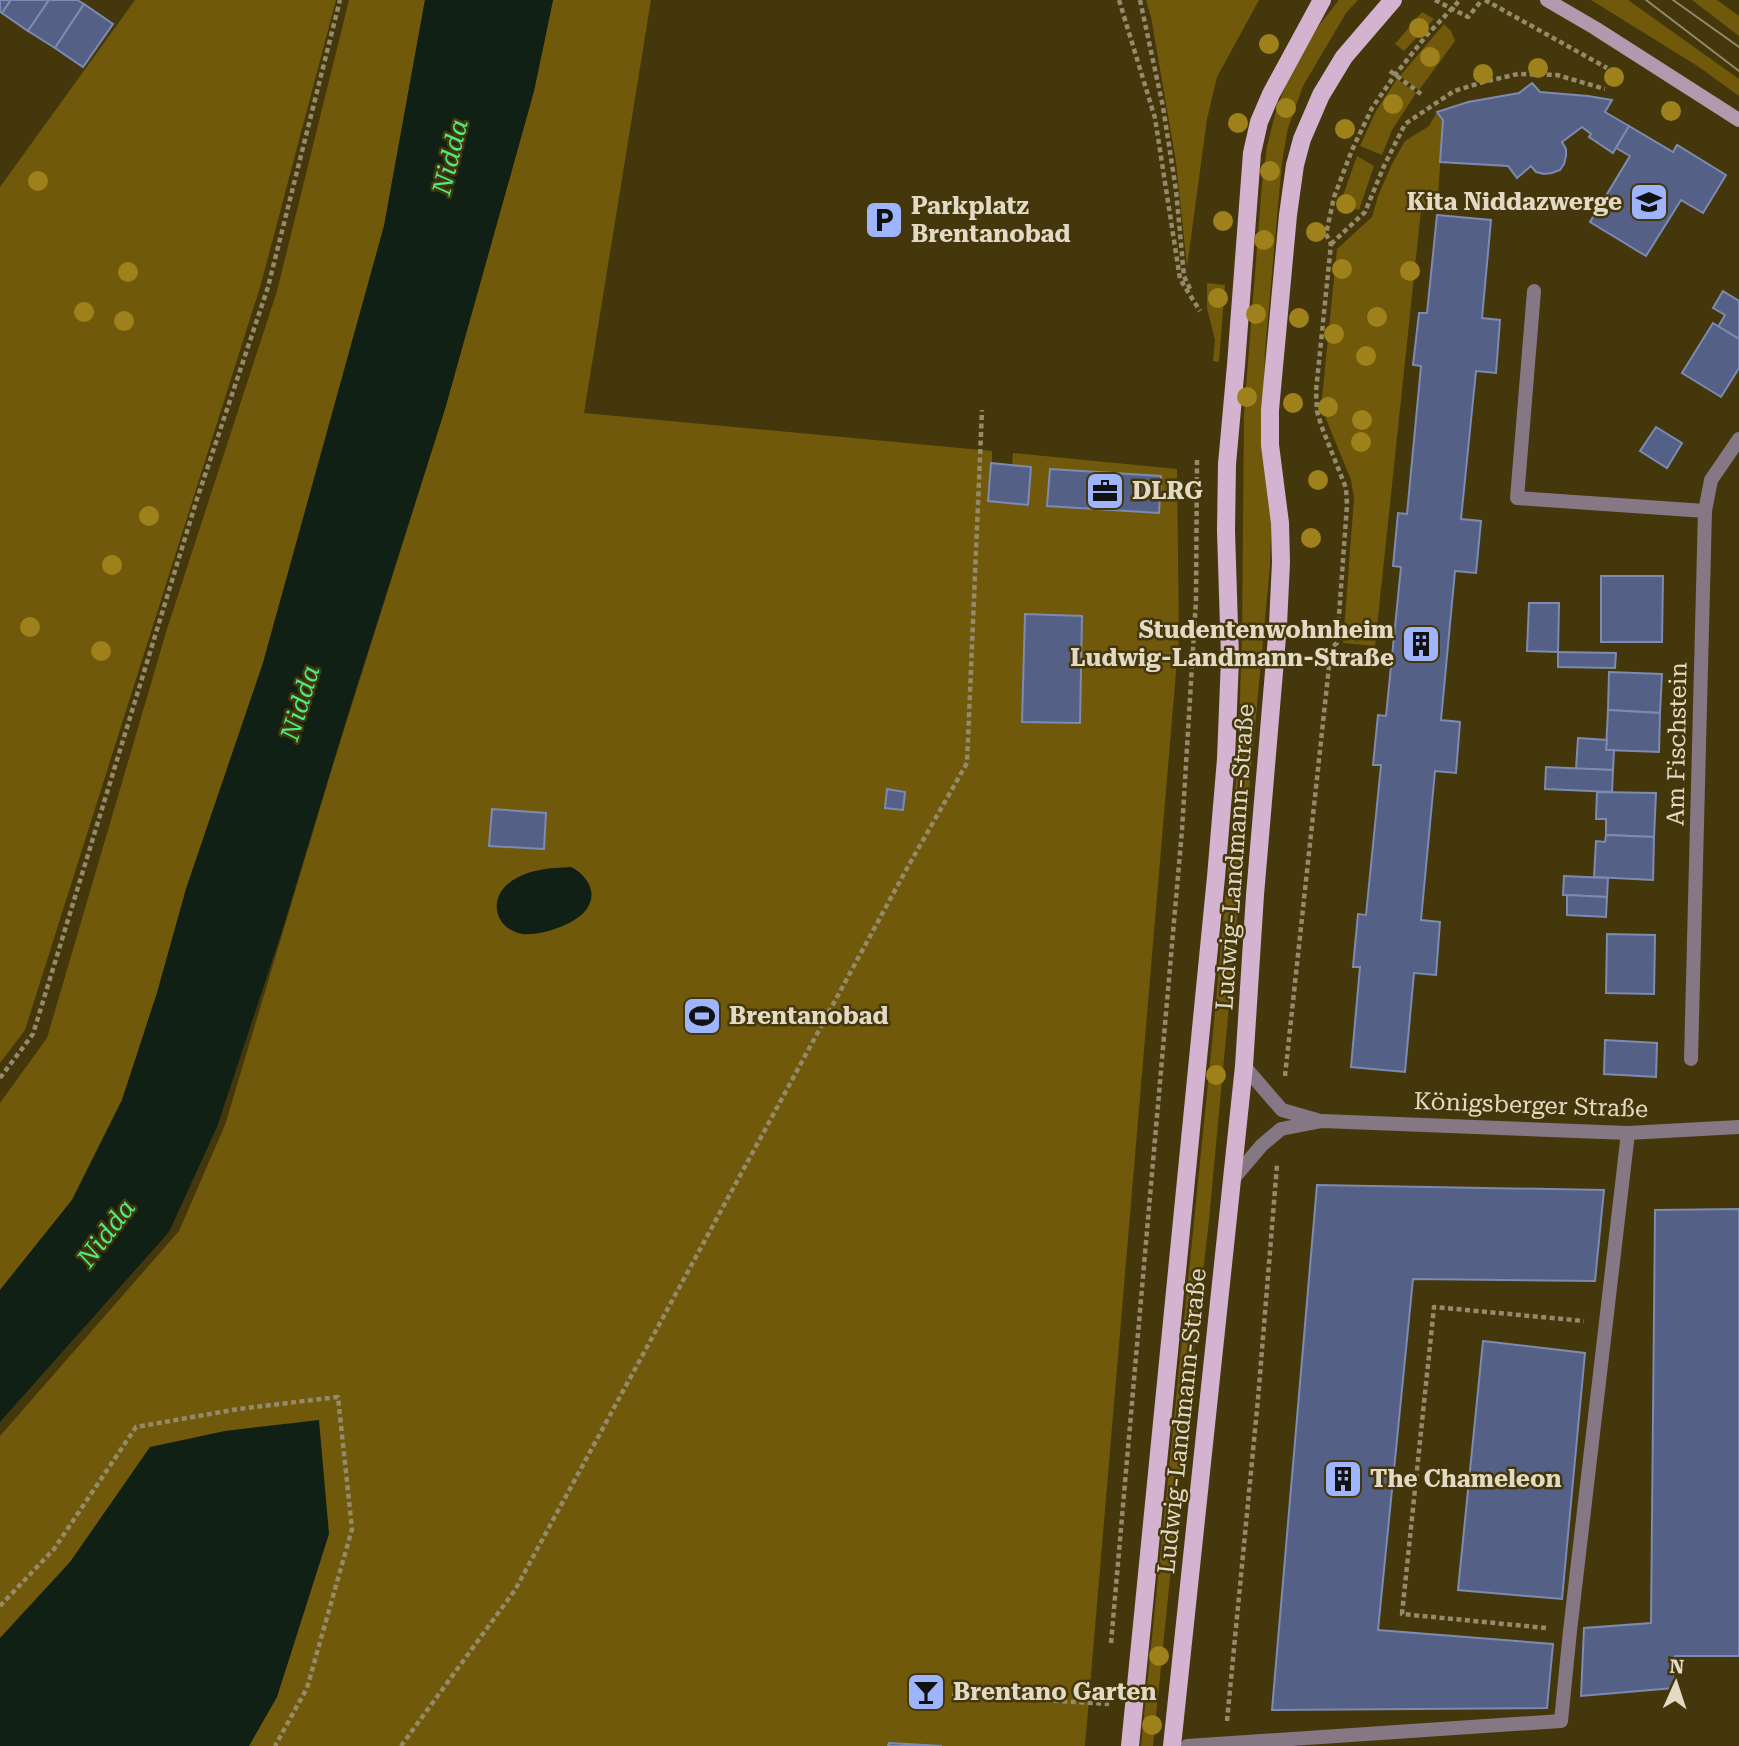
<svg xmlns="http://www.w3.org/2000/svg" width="1739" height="1746" font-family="'Roboto Serif',serif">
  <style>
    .green { fill: #70590a }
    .water { fill: #102014 }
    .building { fill: #556086; stroke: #7d8ab1; stroke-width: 2 }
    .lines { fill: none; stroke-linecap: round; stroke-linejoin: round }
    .path { stroke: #958a6a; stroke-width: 4.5; stroke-dasharray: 5 3.5; stroke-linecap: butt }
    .lane { stroke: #867784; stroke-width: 14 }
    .street { stroke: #867784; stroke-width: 14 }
    .secondary { stroke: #b299ae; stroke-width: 14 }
    .primary { stroke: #d3b3cf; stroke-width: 18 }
    .tram { stroke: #938868; stroke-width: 2 }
    .tree { fill: #9f811b }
    .labels { text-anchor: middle; stroke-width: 5; stroke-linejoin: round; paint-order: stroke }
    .poi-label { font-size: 24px; font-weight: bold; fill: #e2dac4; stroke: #44370c; text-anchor: start }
    .street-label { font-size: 24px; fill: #e2dac4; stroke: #44370c }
    .water-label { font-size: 26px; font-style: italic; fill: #4bec83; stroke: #44370c }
  </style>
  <rect width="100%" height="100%" fill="#44370c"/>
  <g class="green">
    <polygon points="135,0 336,0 261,284 25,1030 0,1063 0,187"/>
    <polygon points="349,0 425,0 384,226 263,663 186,889 157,993 122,1100 72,1200 0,1290 0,1103 47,1038 167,629 277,291"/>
    <polygon points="553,0 651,0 584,413 992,451 992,463 1012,465 1013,453 1177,469 1179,637 1085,1746 0,1746 0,1436 179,1231 225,1125 333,765 445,409 534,91"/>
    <polygon points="1146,0 1259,0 1217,77 1207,119 1187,267 1176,162 1151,17"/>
    <polygon points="1339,0 1358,0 1346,13 1303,86 1288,128 1282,162 1265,351 1263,425 1272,496 1270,566 1209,1220 1185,1429 1153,1746 1141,1746 1213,1033 1238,760 1242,635 1244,413 1262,184 1267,146 1277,107 1289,77 1317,28"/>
    <polygon points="1591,0 1628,0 1739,79 1739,96 1699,67"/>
    <polygon points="1692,0 1717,0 1739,16 1739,36"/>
    <polygon points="1422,12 1434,19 1404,51 1395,44"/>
    <polygon points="1444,24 1451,31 1455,41 1419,90 1400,76"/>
    <polygon points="1397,79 1416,93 1392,130 1382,155 1360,146 1376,111"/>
    <polygon points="1437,112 1443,120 1437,211 1421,210 1375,646 1343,643 1354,498 1351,480 1326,419 1322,398 1337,249 1372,217 1378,196 1392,164 1405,141 1429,126"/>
    <polygon points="1357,156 1374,166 1359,210 1340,204"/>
    <polygon points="1207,283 1225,285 1219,362 1213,361 1215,340 1207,308"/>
  </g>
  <g class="water">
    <polygon points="425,0 553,0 534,91 445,409 349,711 282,931 217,1127 169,1232 0,1422 0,1290 72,1200 122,1100 157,993 186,889 263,663 384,226"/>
    <path d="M 571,867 C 587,875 599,893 586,910 C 575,925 540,936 522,934 C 495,929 488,899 509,883 C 527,869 550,868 571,867 Z"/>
    <polygon points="319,1420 329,1534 277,1697 249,1746 0,1746 0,1638 70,1562 150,1447 225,1431"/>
  </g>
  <g class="building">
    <polygon points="0,0 11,0 2,13 0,11"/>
    <polygon points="11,0 49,0 28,31 2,13"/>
    <polygon points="49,0 77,0 84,4 55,48 28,31"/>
    <polygon points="84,4 113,24 83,67 55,48"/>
    <polygon points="1532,83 1540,92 1588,96 1612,100 1605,112 1629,126 1613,153 1589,137 1591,134 1582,127 1562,142 1566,149 1566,156 1564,164 1560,170 1552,173 1544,174 1536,172 1531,166 1517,178 1508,166 1440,162 1443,120 1437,112 1468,102 1519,93"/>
    <polygon points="1629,126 1673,152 1677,145 1726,175 1703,213 1681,200 1646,256 1590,222 1630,156 1616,148"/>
    <polygon points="1437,215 1491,220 1482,318 1500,320 1496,373 1476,371 1461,519 1481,521 1476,573 1455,571 1441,720 1460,722 1456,773 1435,771 1421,920 1440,922 1436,975 1414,973 1405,1072 1351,1067 1360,967 1353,967 1358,914 1366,915 1381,765 1373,765 1378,715 1386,716 1401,567 1393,566 1398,513 1407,514 1421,366 1413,365 1419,313 1427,313"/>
    <polygon points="1723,291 1739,301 1739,339 1718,327 1725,315 1713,308"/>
    <polygon points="1713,323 1739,339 1739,368 1721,397 1682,373"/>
    <polygon points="1656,427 1682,443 1667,468 1640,451"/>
    <polygon points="991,463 1031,467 1028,505 988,501"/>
    <polygon points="1050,469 1161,476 1159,513 1047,506"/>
    <polygon points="1601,576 1663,576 1662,642 1601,642"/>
    <polygon points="1529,603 1559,603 1558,652 1527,651"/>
    <polygon points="1025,614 1082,616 1080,723 1022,722"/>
    <polygon points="1558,652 1616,653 1615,668 1558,667"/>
    <polygon points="1609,672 1662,674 1660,713 1608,710"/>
    <polygon points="1608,710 1660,713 1659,752 1606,750"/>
    <polygon points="1578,738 1607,740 1606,750 1614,750 1613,770 1576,769"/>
    <polygon points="1546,767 1613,770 1612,792 1545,789"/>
    <polygon points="887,789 905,792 903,810 885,808"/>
    <polygon points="1597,792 1656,793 1654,837 1606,835 1606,819 1596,819"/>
    <polygon points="492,809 546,813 544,849 489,846"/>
    <polygon points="1606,835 1654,837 1653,880 1594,877 1596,841 1605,842"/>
    <polygon points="1564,876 1608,878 1607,897 1563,895"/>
    <polygon points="1567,895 1607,897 1606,917 1567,915"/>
    <polygon points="1607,934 1655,935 1654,994 1606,993"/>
    <polygon points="1605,1040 1657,1043 1656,1077 1604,1074"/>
    <polygon points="1317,1185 1604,1190 1595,1281 1413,1279 1378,1630 1553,1644 1547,1708 1272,1710"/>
    <polygon points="1739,1209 1739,1656 1675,1656 1674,1688 1581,1696 1584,1628 1651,1623 1655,1210"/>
    <polygon points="1483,1341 1585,1353 1562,1599 1458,1590"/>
    <polygon points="889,1743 942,1746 888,1746"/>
  </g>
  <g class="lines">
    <g class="path">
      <polyline points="1119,0 1155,118 1180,279 1200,311"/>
      <polyline points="1140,0 1163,107 1176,190 1184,276 1191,291"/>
      <polyline points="1435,0 1468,17 1482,0"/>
      <polyline points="1485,0 1607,68"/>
      <polyline points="1390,71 1421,94"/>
      <polyline points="1331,244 1365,212 1384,166 1405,124 1454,91 1483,82 1518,74 1557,75 1605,89"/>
      <polyline points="1285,1076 1331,648 1337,643 1347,505 1346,488 1321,425 1317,411 1316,391 1331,244 1326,234 1334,197 1352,150 1372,108 1395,75 1426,36 1460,0"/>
      <polyline points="0,1078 33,1034 197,499 268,287 340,0"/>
      <polyline points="0,1606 54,1549 136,1427 238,1409 338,1397 352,1529 307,1688 275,1746"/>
      <polyline points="1546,1628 1402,1614 1434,1307 1584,1321"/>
      <polyline points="1111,1643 1182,830 1196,600 1197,458"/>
      <polyline points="952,1695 1109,1704"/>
      <polyline points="1227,1721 1258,1399 1277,1165"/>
      <polyline points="401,1746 515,1590 906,870 967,763 982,410"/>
    </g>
    <g class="lane">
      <polyline points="1534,291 1517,498 1705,511"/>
      <polyline points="1187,1746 1561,1721 1570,1631 1628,1133"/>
    </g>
    <g class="street">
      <polyline points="1691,1059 1705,511 1711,480 1739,439"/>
      <polyline points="1244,1066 1282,1110 1317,1120"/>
      <polyline points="1233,1179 1262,1145 1281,1129 1322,1121 1628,1133 1739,1127"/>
    </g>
    <polyline class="secondary" points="1547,0 1595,28 1739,120"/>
    <g class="primary">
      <polyline points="1130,1746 1216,877 1226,759 1230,658 1226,531 1227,464 1236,365 1252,153 1259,122 1271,94 1322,0"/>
      <polyline points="1172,1746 1244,1066 1255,895 1278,625 1281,562 1280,523 1270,445 1270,410 1288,215 1295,165 1302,139 1321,95 1344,57 1393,0"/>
    </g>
    <g class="tram">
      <polyline points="1646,0 1739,71"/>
      <polyline points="1673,0 1739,47"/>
    </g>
  </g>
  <g class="tree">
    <circle cx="1419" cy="28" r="10"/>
    <circle cx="1269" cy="44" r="10"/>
    <circle cx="1430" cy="57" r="10"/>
    <circle cx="1538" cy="68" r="10"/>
    <circle cx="1483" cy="74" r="10"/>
    <circle cx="1614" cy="77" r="10"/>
    <circle cx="1393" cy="104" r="10"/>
    <circle cx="1286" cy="108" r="10"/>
    <circle cx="1671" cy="111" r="10"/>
    <circle cx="1238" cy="123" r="10"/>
    <circle cx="1345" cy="129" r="10"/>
    <circle cx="1270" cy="171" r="10"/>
    <circle cx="38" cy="181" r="10"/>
    <circle cx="1346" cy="204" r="10"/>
    <circle cx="1223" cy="221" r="10"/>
    <circle cx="1316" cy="232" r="10"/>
    <circle cx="1264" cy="240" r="10"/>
    <circle cx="1342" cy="269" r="10"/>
    <circle cx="1410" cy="271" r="10"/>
    <circle cx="128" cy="272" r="10"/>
    <circle cx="1218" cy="298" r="10"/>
    <circle cx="84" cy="312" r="10"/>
    <circle cx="1256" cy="314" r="10"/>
    <circle cx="1377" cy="317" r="10"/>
    <circle cx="1299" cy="318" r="10"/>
    <circle cx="124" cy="321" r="10"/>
    <circle cx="1334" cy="334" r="10"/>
    <circle cx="1366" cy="356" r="10"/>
    <circle cx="1247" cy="397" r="10"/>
    <circle cx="1293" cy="403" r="10"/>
    <circle cx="1328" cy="407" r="10"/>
    <circle cx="1362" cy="420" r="10"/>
    <circle cx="1361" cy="442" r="10"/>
    <circle cx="1318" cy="480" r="10"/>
    <circle cx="149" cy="516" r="10"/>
    <circle cx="1311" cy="538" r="10"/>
    <circle cx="112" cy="565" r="10"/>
    <circle cx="30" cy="627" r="10"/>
    <circle cx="101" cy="651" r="10"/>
    <circle cx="1216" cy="1075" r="10"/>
    <circle cx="1159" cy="1656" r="10"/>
    <circle cx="1152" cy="1725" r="10"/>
  </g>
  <defs>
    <symbol id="school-square" viewBox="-11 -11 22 22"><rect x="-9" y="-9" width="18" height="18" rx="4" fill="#9eb4fd" stroke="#44370c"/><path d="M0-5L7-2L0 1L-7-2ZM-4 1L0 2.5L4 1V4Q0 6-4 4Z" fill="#111"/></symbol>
    <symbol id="parking-square" viewBox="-11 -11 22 22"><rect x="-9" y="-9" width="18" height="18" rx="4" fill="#9eb4fd" stroke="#44370c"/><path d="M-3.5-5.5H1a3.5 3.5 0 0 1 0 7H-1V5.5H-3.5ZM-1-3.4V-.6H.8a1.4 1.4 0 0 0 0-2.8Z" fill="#111"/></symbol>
    <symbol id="office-square" viewBox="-11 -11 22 22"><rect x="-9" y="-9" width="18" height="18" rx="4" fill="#9eb4fd" stroke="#44370c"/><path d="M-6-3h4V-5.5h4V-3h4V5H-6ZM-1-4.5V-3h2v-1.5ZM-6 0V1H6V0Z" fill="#111"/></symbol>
    <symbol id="building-square" viewBox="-11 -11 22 22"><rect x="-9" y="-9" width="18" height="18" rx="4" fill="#9eb4fd" stroke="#44370c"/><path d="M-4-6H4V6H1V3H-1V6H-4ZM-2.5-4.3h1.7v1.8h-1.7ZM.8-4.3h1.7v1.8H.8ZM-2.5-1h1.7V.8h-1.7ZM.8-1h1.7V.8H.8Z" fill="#111"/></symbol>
    <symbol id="stadium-square" viewBox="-11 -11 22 22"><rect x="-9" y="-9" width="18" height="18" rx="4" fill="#9eb4fd" stroke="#44370c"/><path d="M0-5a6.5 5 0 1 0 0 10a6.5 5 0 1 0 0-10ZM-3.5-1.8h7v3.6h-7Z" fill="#111"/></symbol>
    <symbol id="bar-square" viewBox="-11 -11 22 22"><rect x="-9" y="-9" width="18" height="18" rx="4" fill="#9eb4fd" stroke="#44370c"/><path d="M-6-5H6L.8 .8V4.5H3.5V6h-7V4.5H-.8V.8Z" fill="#111"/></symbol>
  </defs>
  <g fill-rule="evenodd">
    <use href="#school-square" x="1627" y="180" width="44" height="44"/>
    <use href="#parking-square" x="862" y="198" width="44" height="44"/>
    <use href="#office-square" x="1083" y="469" width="44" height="44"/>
    <use href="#building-square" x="1399" y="622" width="44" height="44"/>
    <use href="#stadium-square" x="680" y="994" width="44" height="44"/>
    <use href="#building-square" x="1321" y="1457" width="44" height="44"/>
    <use href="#bar-square" x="904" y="1670" width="44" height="44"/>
  </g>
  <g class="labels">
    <g class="poi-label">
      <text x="1622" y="210" text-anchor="end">Kita Niddazwerge</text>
      <text x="911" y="214">Parkplatz<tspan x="911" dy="28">Brentanobad</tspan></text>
      <text x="1132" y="499">DLRG</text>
      <text x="1394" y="638" text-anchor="end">Studentenwohnheim<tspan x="1394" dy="28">Ludwig-Landmann-Straße</tspan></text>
      <text x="729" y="1024">Brentanobad</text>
      <text x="1370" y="1487">The Chameleon</text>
      <text x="953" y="1700">Brentano Garten</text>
    </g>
    <g class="street-label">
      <text transform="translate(1677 744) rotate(-89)" y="8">Am Fischstein</text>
      <text transform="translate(1235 857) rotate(-86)" y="8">Ludwig-Landmann-Straße</text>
      <text transform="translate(1531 1105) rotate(2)" y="8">Königsberger Straße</text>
      <text transform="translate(1182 1421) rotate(-84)" y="8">Ludwig-Landmann-Straße</text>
    </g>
    <g class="water-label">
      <text transform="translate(450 157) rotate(-76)" y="9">Nidda</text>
      <text transform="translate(300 703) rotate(-73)" y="9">Nidda</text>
      <text transform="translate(106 1233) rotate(-53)" y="9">Nidda</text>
    </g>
  </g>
  <g transform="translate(1676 1683) rotate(3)" stroke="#44370c" stroke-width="5" paint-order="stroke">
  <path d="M0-5L12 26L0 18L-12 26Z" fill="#e2dac4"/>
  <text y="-10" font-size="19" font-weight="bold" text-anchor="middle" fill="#e2dac4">N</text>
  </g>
</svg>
